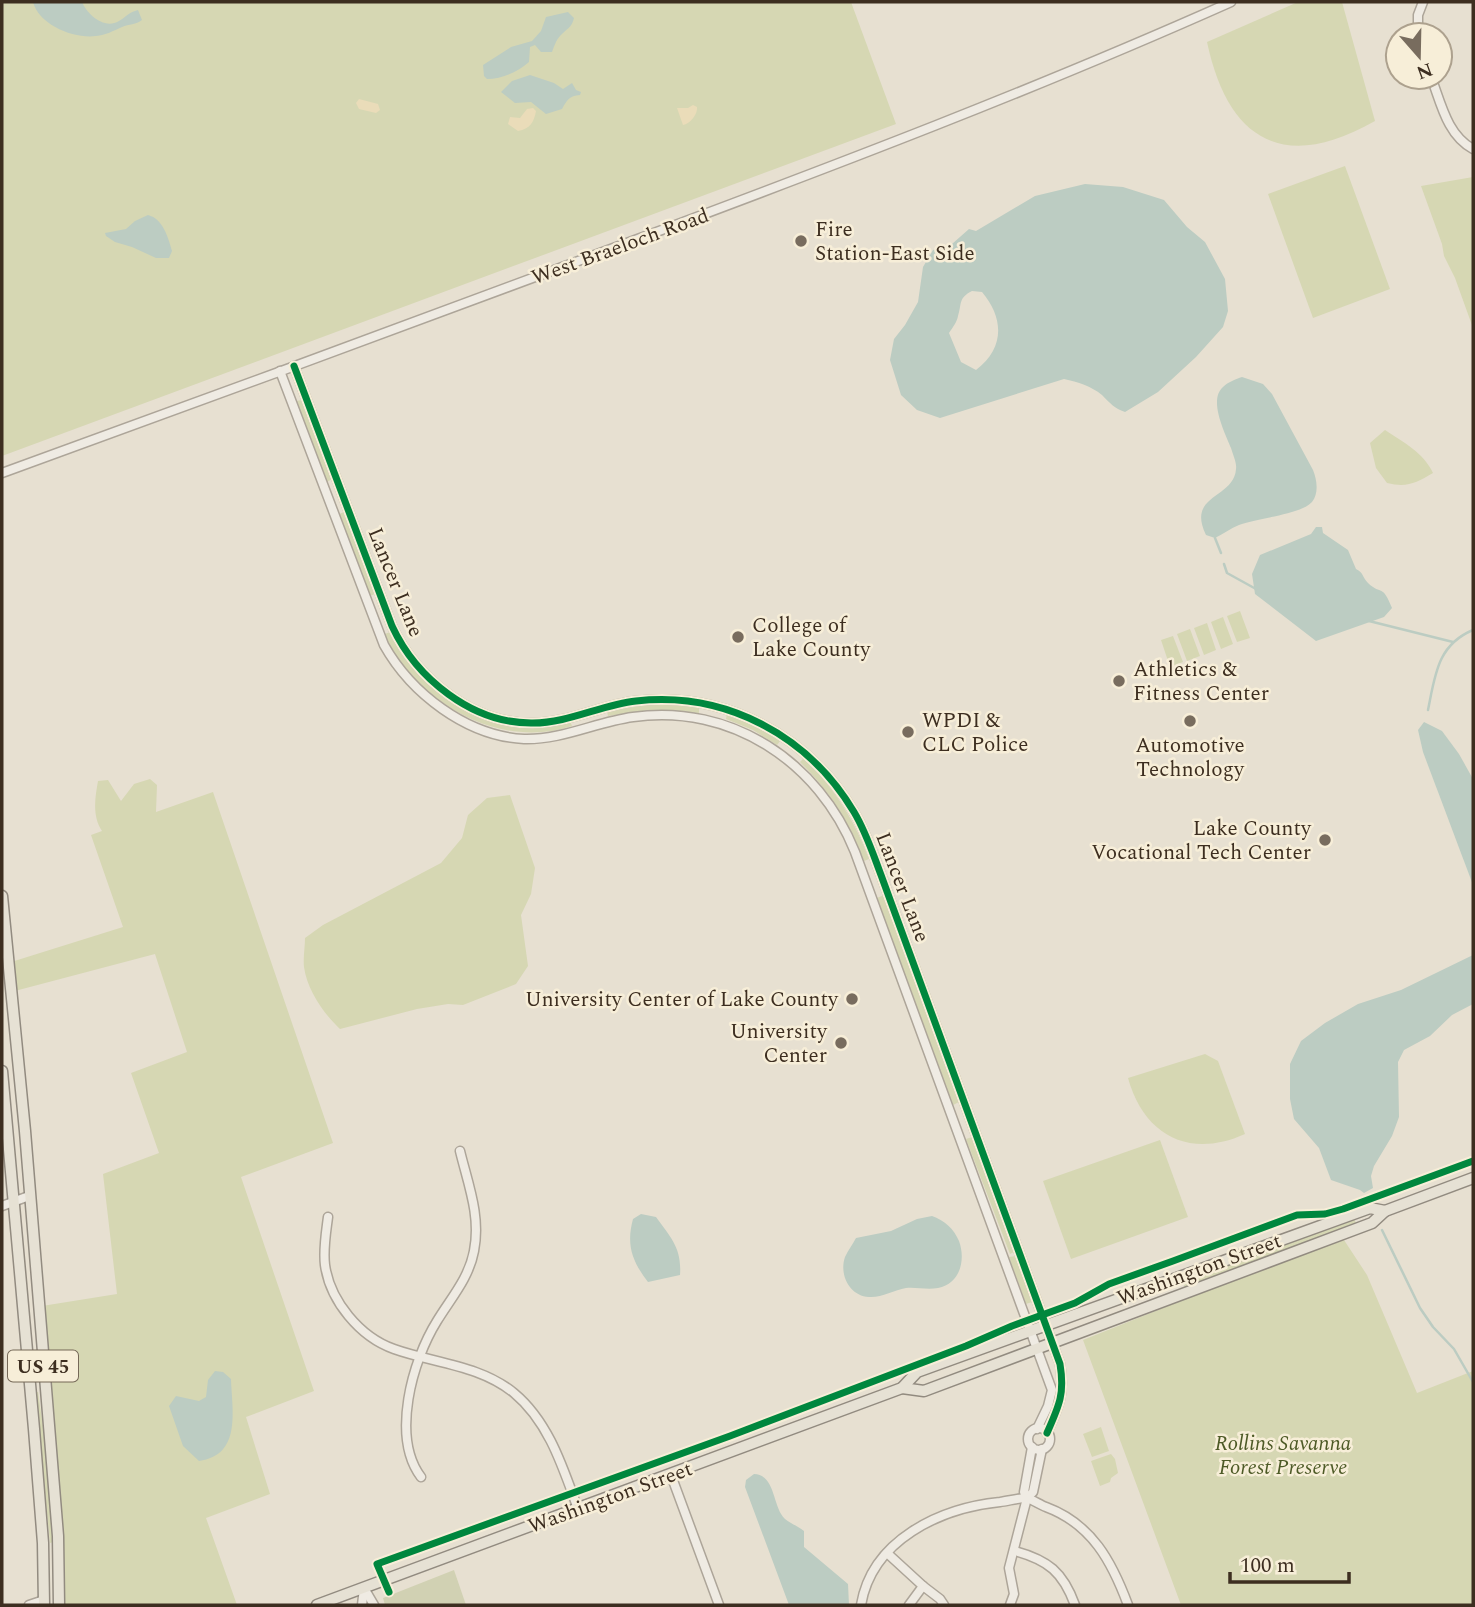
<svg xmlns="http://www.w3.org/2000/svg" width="1475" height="1607" font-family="Spectral,serif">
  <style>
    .green { fill: #d6d7b3 }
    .sand { fill: #eadcb9 }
    .cemetery { fill: #d1d1b3 }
    .water { fill: #bcccc2; fill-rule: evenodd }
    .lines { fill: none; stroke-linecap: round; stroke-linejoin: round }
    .stream { stroke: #bcccc2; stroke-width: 2.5 }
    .minor-casing { stroke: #ada599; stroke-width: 11 }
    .major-casing { stroke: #928b80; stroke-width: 13 }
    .minor { stroke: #efebe3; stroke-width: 8 }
    .major { stroke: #e6e1d4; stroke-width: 10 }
    .cycleway-casing { stroke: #f7eed8; stroke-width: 11 }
    .cycleway { stroke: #00873e; stroke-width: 7 }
    .poi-dot { fill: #786c5e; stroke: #f7eed8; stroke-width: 2.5 }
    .labels { text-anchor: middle; stroke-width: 5; stroke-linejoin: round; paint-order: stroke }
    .shield { fill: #f7eed8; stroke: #756857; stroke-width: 2 }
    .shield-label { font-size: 19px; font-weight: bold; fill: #3d2e20 }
    .poi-label { font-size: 21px; fill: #3d2e20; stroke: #f7eed8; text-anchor: start }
    .street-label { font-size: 21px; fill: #3d2e20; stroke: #f7eed8 }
    .park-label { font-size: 21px; font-style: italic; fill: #4d5a26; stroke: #f7eed8 }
  </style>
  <rect width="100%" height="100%" fill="#e7e0d1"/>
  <g class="green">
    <polygon points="2,2 851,2 896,124 2,456"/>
    <path d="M 1298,2 L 1342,2 L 1375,121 C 1284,173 1228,141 1207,42 Z"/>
    <polygon points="1345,166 1390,289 1313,318 1268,194"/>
    <polygon points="1473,177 1473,328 1455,278 1444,256 1442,244 1421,186"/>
    <polygon points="302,400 332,479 327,482 296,401"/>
    <path d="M 1385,430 C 1403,442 1424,453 1433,473 C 1416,483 1407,488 1387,483 L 1376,468 L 1370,443 Z"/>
    <polygon points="344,512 375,594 370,596 339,514"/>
    <polygon points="1240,611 1250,638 1237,642 1227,616"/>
    <polygon points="1223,617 1233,644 1221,649 1211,622"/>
    <polygon points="1207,623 1216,650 1204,655 1194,628"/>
    <polygon points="1190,629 1200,656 1187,661 1177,634"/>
    <path d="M 390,632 C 422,696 497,744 570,721 L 572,726 C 500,750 421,704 387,640 L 385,634 Z"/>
    <polygon points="1173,636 1183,662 1170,667 1161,640"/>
    <polygon points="654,704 699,707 699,713 652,710 608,716 607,711"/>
    <polygon points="727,714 751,723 781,740 777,745 753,730 726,719"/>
    <path d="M 804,758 C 834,788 854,819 869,859 L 864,861 C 850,823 829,790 800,762 Z"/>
    <path d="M 150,779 L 157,785 L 156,812 L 213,792 L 333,1143 L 241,1177 L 314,1391 L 246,1417 L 270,1494 L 206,1518 L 237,1605 L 65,1605 L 61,1519 L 42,1306 L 117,1294 L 103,1174 L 159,1153 L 131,1073 L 187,1052 L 155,954 L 11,992 L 8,963 L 123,927 L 91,835 L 102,831 C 92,816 95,798 98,781 L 108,780 L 121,801 L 134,784 Z"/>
    <path d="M 510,795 L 535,868 L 531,894 L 521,915 L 528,966 L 516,984 L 463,1005 L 448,1004 L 417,1009 L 340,1029 C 324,1014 307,990 304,967 C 303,958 305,947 305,938 L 323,925 L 441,863 L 462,838 L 468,815 L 487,798 Z"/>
    <polygon points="884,895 959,1102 953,1105 877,898"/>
    <path d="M 1205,1054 L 1218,1061 L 1245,1134 C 1190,1159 1144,1136 1128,1078 Z"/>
    <polygon points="972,1137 1014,1252 1010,1254 966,1139"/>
    <polygon points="1160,1140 1188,1217 1071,1259 1043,1181"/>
    <polygon points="1354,1219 1356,1223 1185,1289 1184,1285 1239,1259"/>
    <polygon points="1344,1240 1367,1275 1417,1393 1473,1371 1473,1605 1181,1605 1083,1340 1238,1278"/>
    <polygon points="1016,1256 1032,1302 1026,1304 1009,1257"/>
    <polygon points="35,1392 38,1392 44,1433 53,1542 50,1543"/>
    <polygon points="1101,1427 1109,1451 1092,1457 1083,1434"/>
    <polygon points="1111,1454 1115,1459 1118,1473 1111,1478 1110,1482 1100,1486 1091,1461"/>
  </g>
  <g class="sand">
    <polygon points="359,99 378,104 380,110 376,113 359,109 356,103"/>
    <path d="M 693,105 L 697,107 C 698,114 690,124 683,125 L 677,108 L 688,108 Z"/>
    <path d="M 533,108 L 536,111 C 534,122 530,129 518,131 L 508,124 L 510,117 L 520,118 L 527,109 Z"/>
  </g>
  <polygon class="cemetery" points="454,1570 466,1605 385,1605 383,1598"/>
  <g class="water">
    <path d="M 33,2 L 82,2 C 87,14 104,30 119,21 C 126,17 129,12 138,10 L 142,20 C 136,25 129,24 122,27 C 113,31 106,35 96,36 C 74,39 39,25 33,2 Z"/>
    <path d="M 568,12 L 574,18 C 572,28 566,29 560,36 C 556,40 554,47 552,52 L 541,52 L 535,45 L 530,47 L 529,62 C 518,72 502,79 487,79 L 484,76 L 483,65 L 511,47 L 532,41 L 541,31 L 546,17 Z"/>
    <path d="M 530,75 L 554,83 L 563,89 L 572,83 L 576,90 L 581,92 L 580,95 C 569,96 567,100 562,109 L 546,114 L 531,102 L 515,103 L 501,92 L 512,81 Z"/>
    <path d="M 1085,184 L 1123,187 L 1164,200 L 1187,227 L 1205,242 L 1225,279 L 1228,311 L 1223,327 L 1196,357 L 1158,392 L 1125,412 C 1114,408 1111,404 1102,395 C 1091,386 1078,382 1064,379 L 940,418 L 917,410 L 901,395 L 890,360 L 894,339 L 905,325 L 918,302 L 923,267 L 933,250 L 952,244 L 969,229 L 976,231 L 1035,196 ZM 972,291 L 982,292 C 1004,318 1005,348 976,370 L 961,362 L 949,333 C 953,327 957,322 958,316 C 962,304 958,298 972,291 Z"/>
    <path d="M 148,215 C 163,219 168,237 172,251 L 169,258 L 156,258 L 132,247 L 115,242 L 106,236 L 105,233 L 126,229 L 135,221 Z"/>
    <path d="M 1242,377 L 1263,384 L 1272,394 L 1313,470 C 1317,480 1319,493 1312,502 C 1300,515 1256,518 1239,525 C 1231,528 1223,534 1215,538 L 1206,535 C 1186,494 1234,499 1236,469 C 1237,463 1233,455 1231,448 C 1225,433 1208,400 1223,387 C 1228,382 1236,379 1242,377 Z"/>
    <path d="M 1316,527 L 1322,527 L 1323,533 L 1348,550 L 1356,569 C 1364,573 1362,577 1368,583 C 1382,596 1382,583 1392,608 L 1384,617 L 1316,641 L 1255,594 L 1252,574 L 1260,555 L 1311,534 Z"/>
    <polygon points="1424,722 1442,731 1459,754 1473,779 1473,885 1423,752 1418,730"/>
    <polygon points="1473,955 1473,1004 1452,1015 1430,1036 1404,1050 1398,1062 1399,1117 1392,1136 1374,1166 1371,1176 1373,1188 1364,1193 1360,1190 1331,1180 1319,1148 1294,1119 1290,1099 1290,1064 1301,1041 1325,1023 1358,1004 1401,990"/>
    <path d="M 641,1214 L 656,1217 C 671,1238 682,1248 680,1275 L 648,1282 C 632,1261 626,1245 633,1219 Z"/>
    <path d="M 932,1216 C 944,1220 954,1229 959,1241 C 966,1260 960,1284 938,1288 C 927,1290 916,1287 906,1288 C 894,1290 881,1298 869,1297 C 849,1296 839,1274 845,1257 C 848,1250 853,1244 856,1238 L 891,1231 L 917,1219 Z"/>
    <path d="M 215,1371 L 223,1372 L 231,1379 C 232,1411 242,1455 199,1461 L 183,1446 L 169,1406 L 176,1396 L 199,1401 L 206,1397 L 208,1380 Z"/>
    <path d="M 754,1474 C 776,1475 772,1506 785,1519 C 791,1524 798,1526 804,1531 L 804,1547 L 848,1584 L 849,1605 L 789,1605 L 745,1487 L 746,1480 Z"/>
  </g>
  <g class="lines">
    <g class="stream">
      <polyline points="1215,538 1221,553"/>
      <polyline points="1224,564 1227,573 1256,589"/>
      <polyline points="1369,621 1453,642"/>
      <path d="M 1428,710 C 1435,676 1437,645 1473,630"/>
      <polyline points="1382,1230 1420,1308 1433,1327 1454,1349 1473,1382"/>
    </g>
    <defs>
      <g id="minor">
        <polyline points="1418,35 1418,15 1423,2"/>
        <path d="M 1431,77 C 1441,103 1447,135 1473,149"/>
        <path d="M 294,366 L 392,626 C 416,678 472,724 533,723 C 568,723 601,705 636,701 C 725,691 808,735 854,812 C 866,832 873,854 881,875 L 1060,1364 C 1065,1394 1059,1406 1047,1433"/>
        <path d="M 280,371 L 384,645 C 411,693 466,736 524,739 C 562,740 596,722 633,717 C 731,703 819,762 855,852 L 1052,1390 L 1048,1406 L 1037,1429"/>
        <path d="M 2,473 C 213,396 425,319 635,240 C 836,165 1036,89 1231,2"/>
        <polyline points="2,1206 29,1196"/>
        <path d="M 328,1217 C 326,1233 323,1249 325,1265 C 330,1301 360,1337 394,1349 C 433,1363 480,1365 514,1393 C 549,1422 563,1468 578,1509"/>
        <circle cx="1039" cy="1439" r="11"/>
        <polyline points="671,1475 719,1605"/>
        <path d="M 421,1477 C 391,1437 412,1361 437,1321 C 451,1298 469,1278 474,1251 C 481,1216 468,1184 460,1151"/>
        <polyline points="1027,1498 1024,1492 1032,1447"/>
        <path d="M 1015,1551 C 1048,1560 1063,1572 1075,1605"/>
        <polyline points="887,1553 923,1586 940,1599 944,1605"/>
        <polyline points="364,1588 374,1605"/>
        <polyline points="29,1605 44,1600"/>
        <polyline points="362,1605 364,1588"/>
        <path d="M 861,1605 C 872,1540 940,1508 1000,1502 C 1008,1501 1019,1498 1026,1498 C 1032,1499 1040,1505 1046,1507 C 1092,1524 1112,1562 1128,1605"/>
        <polyline points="909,1605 923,1586"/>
        <polyline points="1010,1605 1014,1594 1009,1568 1027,1498 1033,1492 1042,1449"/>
      </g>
      <g id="major">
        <polyline points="2,896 25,1131 58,1536 59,1605"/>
        <polyline points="2,1071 34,1429 43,1543 44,1605"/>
        <polyline points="902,1388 924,1391 1372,1223 1385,1211 1473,1178"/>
        <polyline points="317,1605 902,1388 917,1372 1370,1208 1385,1211"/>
      </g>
    </defs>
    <use href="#minor" class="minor-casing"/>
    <use href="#major" class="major-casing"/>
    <use href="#minor" class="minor"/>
    <use href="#major" class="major"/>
    <defs>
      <g id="cycleway">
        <path d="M 294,366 L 392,626 C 416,678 472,724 533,723 C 568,723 601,705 636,701 C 725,691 808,735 854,812 C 866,832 873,854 881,875 L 1060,1364 C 1065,1394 1059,1406 1047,1433"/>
        <polyline points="389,1592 377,1564 730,1436 966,1346 1012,1326 1075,1303 1109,1284 1173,1261 1297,1215 1325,1214 1343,1209 1473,1161"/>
      </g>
    </defs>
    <use href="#cycleway" class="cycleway-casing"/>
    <use href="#cycleway" class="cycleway"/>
  </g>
  <g class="poi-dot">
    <circle cx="801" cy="241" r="7"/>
    <circle cx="738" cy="637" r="7"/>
    <circle cx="1119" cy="681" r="7"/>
    <circle cx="1190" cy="721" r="7"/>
    <circle cx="908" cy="732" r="7"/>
    <circle cx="1325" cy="840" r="7"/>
    <circle cx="852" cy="999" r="7"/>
    <circle cx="841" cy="1043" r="7"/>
  </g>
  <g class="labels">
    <rect class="shield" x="8" y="1350.5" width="70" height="31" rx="5"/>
    <g class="shield-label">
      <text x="43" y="1373">US 45</text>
    </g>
    <g class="poi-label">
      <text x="815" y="236">Fire<tspan x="815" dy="24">Station-East Side</tspan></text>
      <text x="752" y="632">College of<tspan x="752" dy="24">Lake County</tspan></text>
      <text x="1133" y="676">Athletics &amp;<tspan x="1133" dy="24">Fitness Center</tspan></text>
      <text x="922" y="727">WPDI &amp;<tspan x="922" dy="24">CLC Police</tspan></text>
      <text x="1190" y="752" text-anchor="middle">Automotive<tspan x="1190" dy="24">Technology</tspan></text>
      <text x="1311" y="835" text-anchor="end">Lake County<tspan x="1311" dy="24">Vocational Tech Center</tspan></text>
      <text x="838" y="1006" text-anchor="end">University Center of Lake County</text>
      <text x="827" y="1038" text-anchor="end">University<tspan x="827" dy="24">Center</tspan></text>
    </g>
    <g class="street-label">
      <text transform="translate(620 246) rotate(-20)" y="7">West Braeloch Road</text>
      <text transform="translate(396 582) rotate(68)" y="7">Lancer Lane</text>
      <text transform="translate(903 887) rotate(69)" y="7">Lancer Lane</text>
      <text transform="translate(1199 1269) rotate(-20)" y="7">Washington Street</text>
      <text transform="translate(610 1497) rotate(-20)" y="7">Washington Street</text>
    </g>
    <g class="park-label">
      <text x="1283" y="1450">Rollins Savanna<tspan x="1283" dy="24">Forest Preserve</tspan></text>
    </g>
  </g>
  <rect width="1475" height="1607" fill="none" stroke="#3d2e20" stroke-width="7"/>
  <g transform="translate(1419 56) rotate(160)"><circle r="33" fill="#f7eed8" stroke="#ada18e" stroke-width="2"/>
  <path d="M0-5L12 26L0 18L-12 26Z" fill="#786c5e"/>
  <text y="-10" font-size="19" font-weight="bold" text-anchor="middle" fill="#3d2e20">N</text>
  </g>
  <path d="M1230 1572v10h119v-10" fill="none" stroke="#3d2e20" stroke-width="3.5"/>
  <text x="1240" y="1572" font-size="21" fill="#3d2e20" stroke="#f7eed8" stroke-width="5" paint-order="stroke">100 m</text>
</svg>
